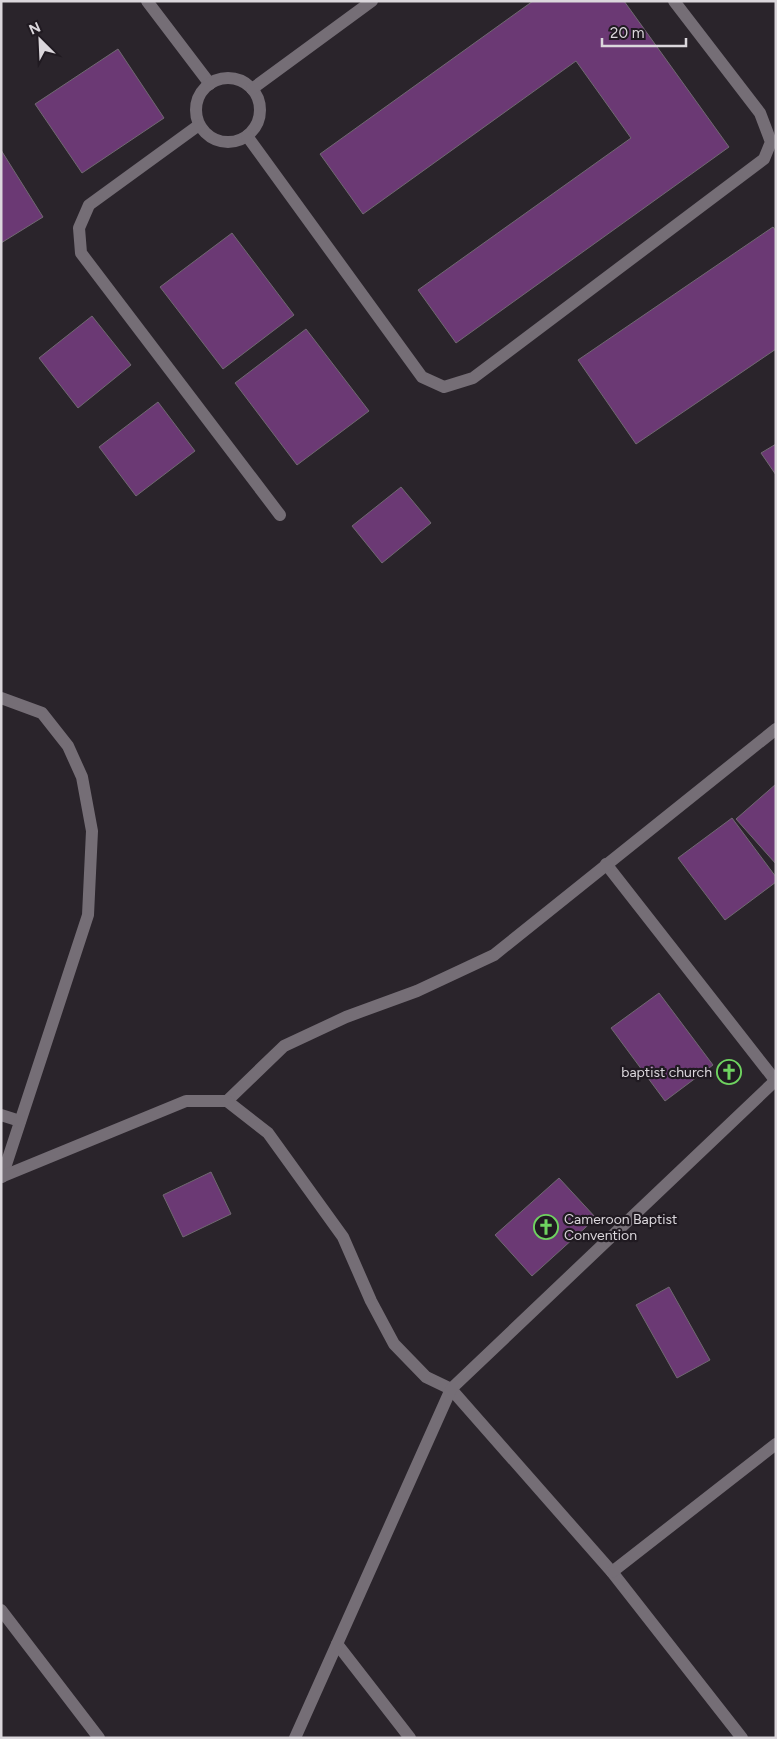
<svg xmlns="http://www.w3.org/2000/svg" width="777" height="1739" font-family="Figtree,sans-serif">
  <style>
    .building { fill: #6b3974; stroke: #706971 }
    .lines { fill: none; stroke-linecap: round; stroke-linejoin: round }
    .minor { stroke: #756e76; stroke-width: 12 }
    .labels { text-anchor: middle; stroke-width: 4.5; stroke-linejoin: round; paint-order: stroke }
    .poi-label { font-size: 14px; fill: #dbd7dc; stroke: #201a21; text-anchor: end }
  </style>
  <rect width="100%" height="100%" fill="#2a242b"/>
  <g class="building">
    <polygon points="533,1 624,1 729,147 456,343 418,290 631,138 576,61 363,214 320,154"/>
    <polygon points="118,49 164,118 82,173 35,104"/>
    <polygon points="1,150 43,217 1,243"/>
    <polygon points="773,227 776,231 776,349 636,444 578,360"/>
    <polygon points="232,233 294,315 223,369 160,287"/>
    <polygon points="92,316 131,365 78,408 39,358"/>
    <polygon points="306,329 369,411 297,465 235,383"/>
    <polygon points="158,402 195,451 136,496 99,447"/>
    <polygon points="776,444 776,475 761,453"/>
    <polygon points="401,487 431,523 382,563 352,526"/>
    <polygon points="776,784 776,864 736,819"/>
    <polygon points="732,818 776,877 776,882 725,920 678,858"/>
    <polygon points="659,993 713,1065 665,1101 611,1028"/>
    <polygon points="211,1172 231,1214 183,1237 163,1195"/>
    <polygon points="559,1178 596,1218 532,1276 495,1235"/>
    <polygon points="669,1287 710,1360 677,1378 636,1305"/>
  </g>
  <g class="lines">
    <g class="minor">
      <polyline points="147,1 210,84"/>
      <circle cx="228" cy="110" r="32"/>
      <polyline points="252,89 372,1"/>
      <polyline points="199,125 89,205 79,228 81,253 280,515"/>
      <polyline points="247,136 422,377 444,387 473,378 764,159 771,142 760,113 674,1"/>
      <polyline points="1,698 42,713 68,746 82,777 92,831 88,915 2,1177"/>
      <polyline points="606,864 775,1080"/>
      <polyline points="227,1101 284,1046 346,1017 417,991 494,955 776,729"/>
      <polyline points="1,1115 20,1121"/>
      <polyline points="1,1177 186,1101 227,1101 268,1133 343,1237 371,1301 394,1344 426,1377 451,1389 612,1572 742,1738"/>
      <polyline points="612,1572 776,1444"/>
      <polyline points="1,1610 99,1738"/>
      <polyline points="337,1644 410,1738"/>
      <polyline points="295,1738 451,1389 776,1080"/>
    </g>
  </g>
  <defs>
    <symbol id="church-ring" viewBox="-11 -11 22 22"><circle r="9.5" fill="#201a21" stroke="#6fd360" stroke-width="1.5"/><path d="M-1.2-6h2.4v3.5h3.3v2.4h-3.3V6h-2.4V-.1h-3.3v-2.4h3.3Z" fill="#6fd360"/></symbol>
  </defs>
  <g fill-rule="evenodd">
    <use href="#church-ring" x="715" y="1058" width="28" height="28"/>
    <use href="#church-ring" x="532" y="1213" width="28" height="28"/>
  </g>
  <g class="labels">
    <g class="poi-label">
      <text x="712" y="1077">baptist church</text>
      <text x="564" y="1224" text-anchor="start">Cameroon Baptist<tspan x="564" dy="16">Convention</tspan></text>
    </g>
  </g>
  <rect width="777" height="1739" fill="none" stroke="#dbd7dc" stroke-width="5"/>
  <g transform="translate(40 40) rotate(336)" stroke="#201a21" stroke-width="4" paint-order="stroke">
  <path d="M0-4L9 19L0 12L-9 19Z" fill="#dbd7dc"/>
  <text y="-8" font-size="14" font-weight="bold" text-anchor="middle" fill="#dbd7dc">N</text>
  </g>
  <path d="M602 38v8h84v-8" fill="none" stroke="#dbd7dc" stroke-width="2.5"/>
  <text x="610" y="38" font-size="15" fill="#dbd7dc" stroke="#201a21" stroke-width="4" paint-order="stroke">20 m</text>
</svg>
